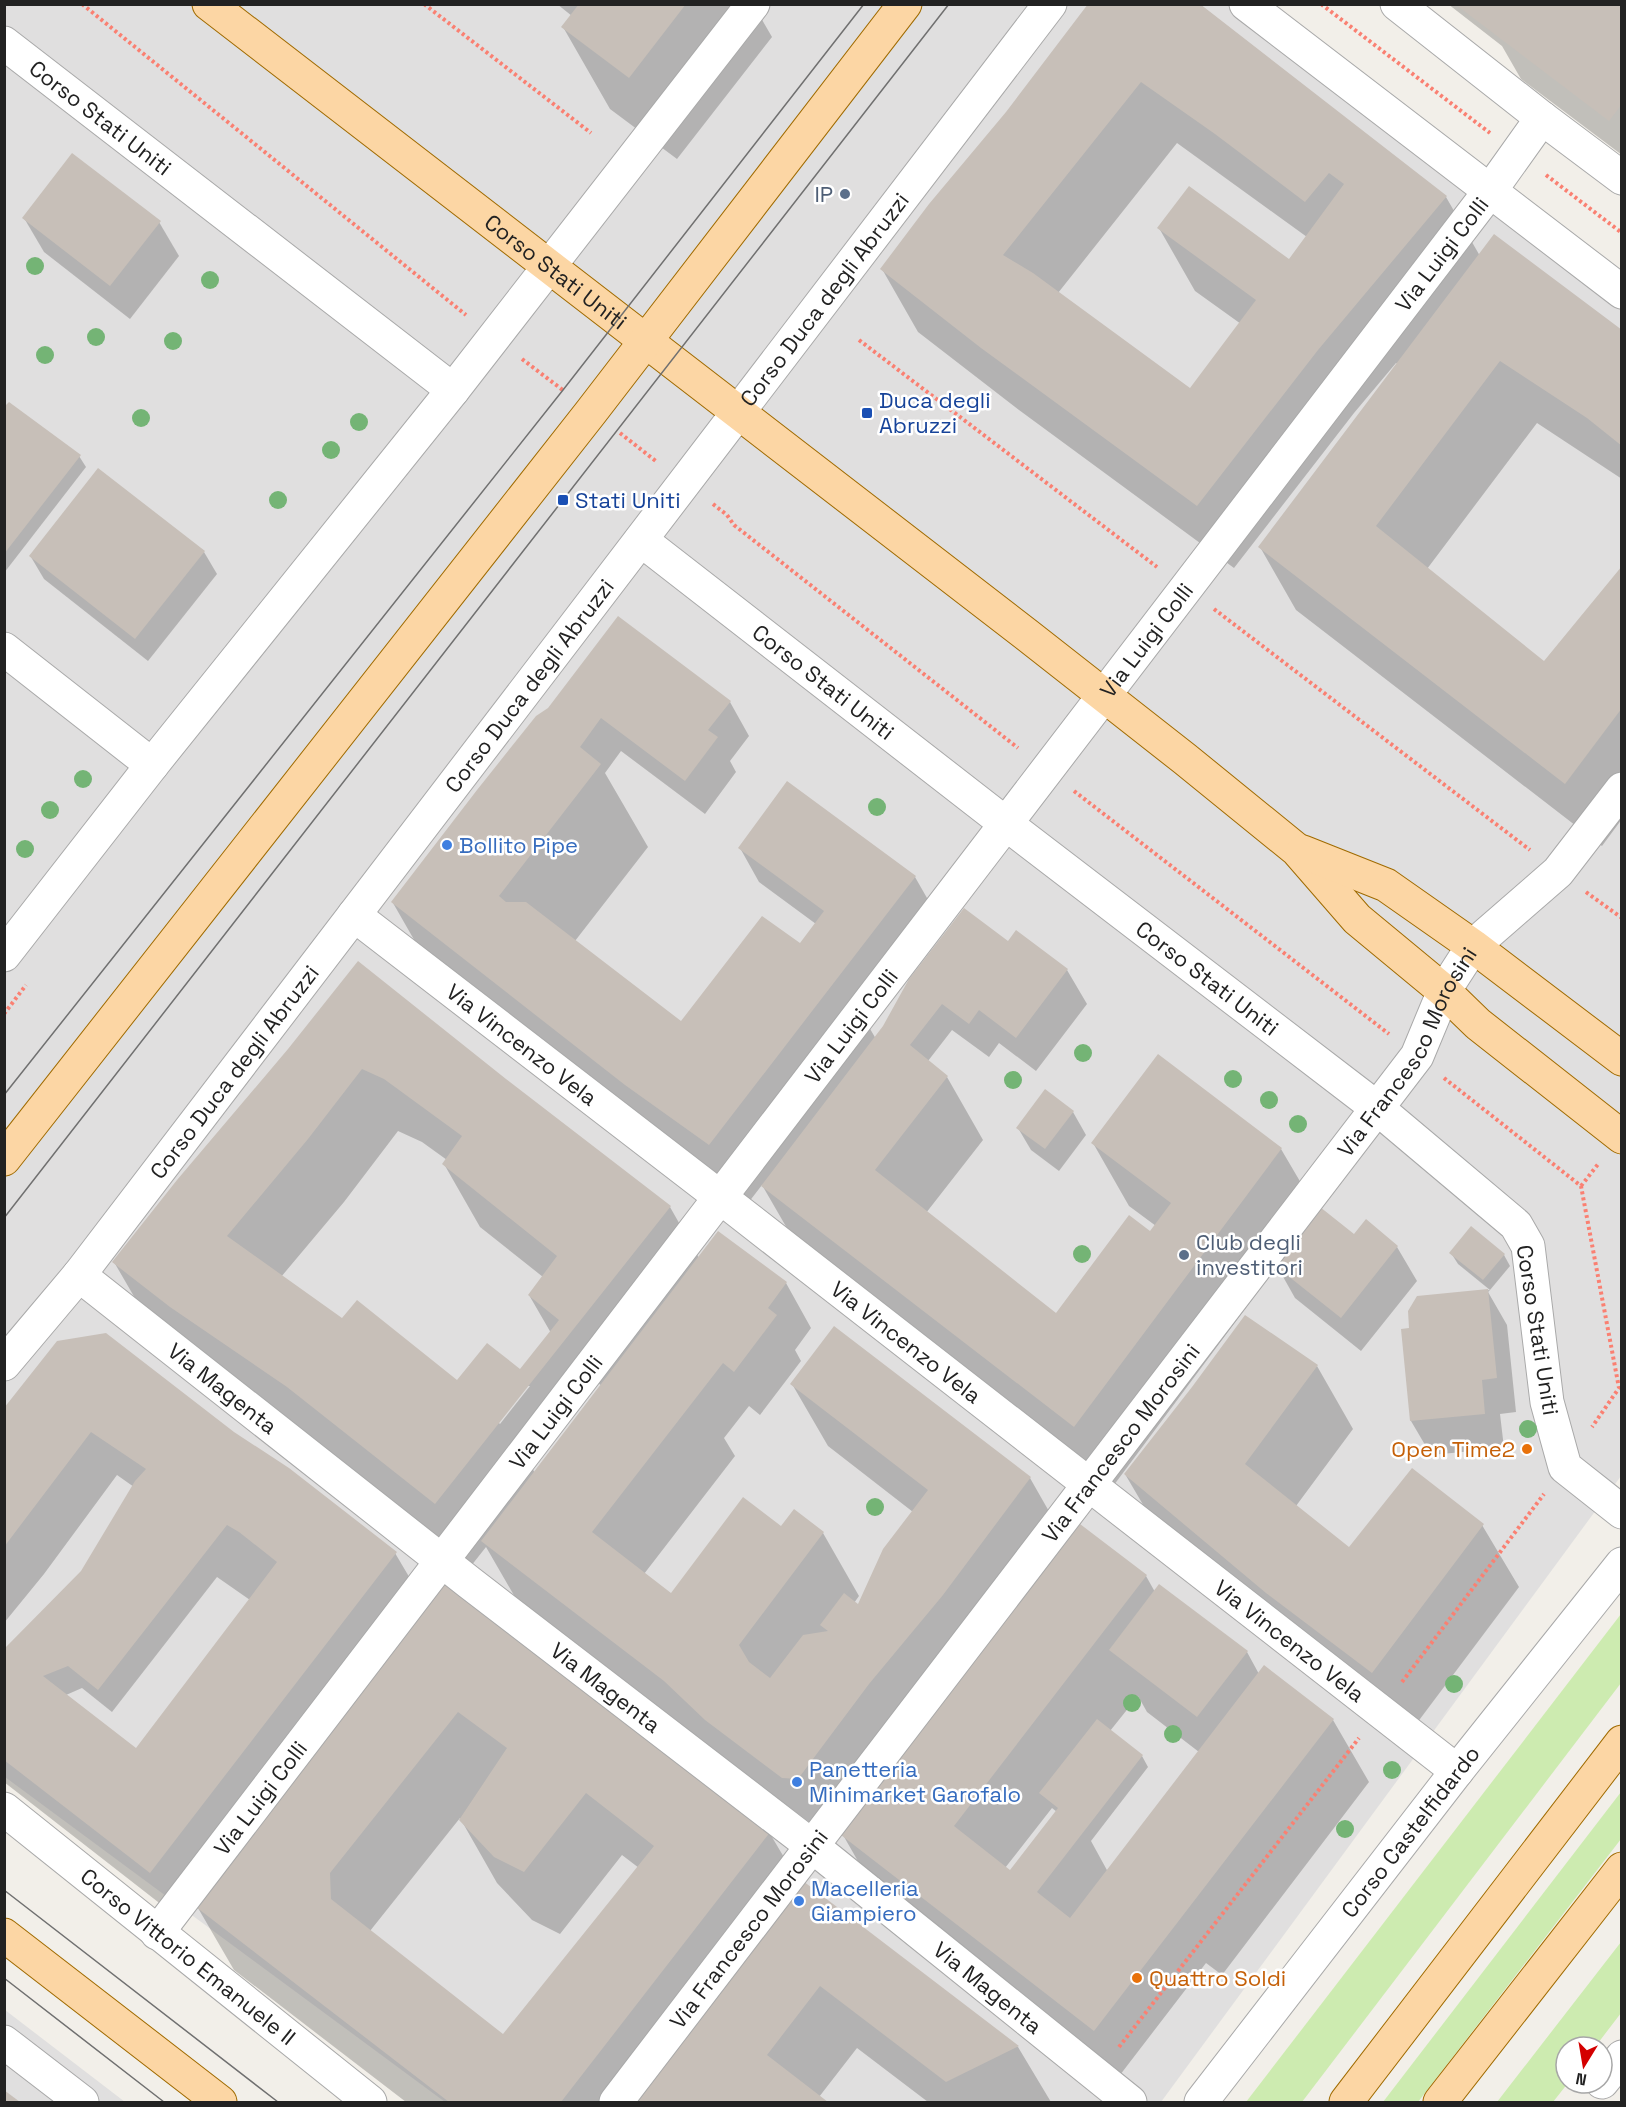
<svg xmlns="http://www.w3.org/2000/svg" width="1626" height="2107" font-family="'Space Grotesk',sans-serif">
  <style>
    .residential { fill: #e0dfdf }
    .grass { fill: #cdebb0 }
    .shadow { fill: #0003; fill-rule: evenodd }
    .building { fill: #c7bfb8; fill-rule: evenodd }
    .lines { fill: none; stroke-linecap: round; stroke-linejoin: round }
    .minor-casing { stroke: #a9a9a9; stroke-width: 35 }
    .major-casing { stroke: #a06b00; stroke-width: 35 }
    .path { stroke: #fa8072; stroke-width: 4; stroke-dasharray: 3 3; stroke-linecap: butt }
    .minor { stroke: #fff; stroke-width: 33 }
    .major { stroke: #fcd6a4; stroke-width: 33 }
    .tram { stroke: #707070; stroke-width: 1.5 }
    .tree { fill: #74b475 }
    .service-dot { fill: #5c6f8a; stroke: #fff; stroke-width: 2 }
    .transit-dot { fill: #1a4fb4; stroke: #fff; stroke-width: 2 }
    .shop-dot { fill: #3f7fe0; stroke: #fff; stroke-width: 2 }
    .food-dot { fill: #e8710a; stroke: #fff; stroke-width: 2 }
    .labels { text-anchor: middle; stroke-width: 5; stroke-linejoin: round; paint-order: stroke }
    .street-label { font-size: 22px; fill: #222; stroke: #fff }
    .service-label { font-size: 22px; fill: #4e5e75; stroke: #fff; text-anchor: end }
    .transit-label { font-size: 22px; fill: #164399; stroke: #fff; text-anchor: start }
    .shop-label { font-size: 22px; fill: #366cbe; stroke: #fff; text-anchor: start }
    .food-label { font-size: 22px; fill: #c56008; stroke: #fff; text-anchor: end }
  </style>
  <rect width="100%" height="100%" fill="#f2efe9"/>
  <g class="residential">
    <polygon points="5,5 1256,5 1621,289 1621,1476 1161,2102 445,2102 5,1777"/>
    <polygon points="5,2010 125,2102 5,2102"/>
  </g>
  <g class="grass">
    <polygon points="1621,1614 1621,1683 1302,2102 1246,2102"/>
    <polygon points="1621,1792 1621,1839 1418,2102 1383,2102"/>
    <polygon points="1621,1942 1621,2013 1595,2047 1566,2047 1566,2083 1568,2083 1553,2102 1497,2102"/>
  </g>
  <g class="shadow">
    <polygon points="557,4 753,4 772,37 677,159 610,109 563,27 572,16"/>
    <path d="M 1199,4 L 1446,197 L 1480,256 L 1622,332 L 1622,479 L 1537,423 L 1427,569 L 1544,664 L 1622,568 L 1622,819 L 1602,846 L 1296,610 L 1260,547 L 1398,364 L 1396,363 L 1354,413 L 1234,568 L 1019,410 L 918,332 L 882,269 ZM 1177,143 L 1307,237 L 1289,261 L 1159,228 L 1195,291 L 1241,324 L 1191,390 L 1058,293 Z"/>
    <polygon points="1448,4 1622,4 1622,155 1521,79 1502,46"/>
    <polygon points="24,218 159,222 179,256 130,319 44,252"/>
    <polygon points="4,410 79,456 86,467 4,573"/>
    <polygon points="204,552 217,574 148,661 44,579 31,557"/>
    <polygon points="730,702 749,736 730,761 736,772 705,814 621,751 605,773 648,847 575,941 681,1023 806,951 816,924 759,882 740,848 787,783 915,877 935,912 859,1010 876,1039 1008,943 1067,970 1087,1004 1036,1071 999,1043 989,1057 952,1030 928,1061 947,1077 983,1140 926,1213 1056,1315 1151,1233 1156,1226 1129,1206 1093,1143 1159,1056 1281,1149 1318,1212 1354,1236 1397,1247 1417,1281 1361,1351 1295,1298 1277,1266 1111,1489 799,1249 762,1185 745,1207 440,985 393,903 537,718"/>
    <path d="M 289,1050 L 506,1080 L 670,1207 L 699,1258 L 786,1283 L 811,1328 L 795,1350 L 801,1361 L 760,1415 L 749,1406 L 724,1438 L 735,1456 L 644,1574 L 671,1595 L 781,1528 L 794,1511 L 823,1533 L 859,1596 L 854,1603 L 858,1606 L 913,1512 L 828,1446 L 792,1384 L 834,1328 L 1030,1478 L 1067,1543 L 1146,1576 L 1155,1592 L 1247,1652 L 1259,1674 L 1333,1720 L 1369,1782 L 1222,1975 L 1206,1963 L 1120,2075 L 879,1898 L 843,1835 L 935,1715 L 932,1714 L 823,1823 L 809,1822 L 519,1604 L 486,1547 L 471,1566 L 150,1324 L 114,1262 ZM 398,1131 L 422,1142 L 447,1160 L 444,1164 L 480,1227 L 543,1277 L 529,1295 L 551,1333 L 520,1372 L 462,1386 L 342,1320 L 281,1277 L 344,1202 ZM 575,1366 L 602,1386 L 535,1473 L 516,1441 ZM 526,1386 L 530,1386 L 500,1424 L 498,1422 ZM 1138,1696 L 1147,1712 L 1199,1752 L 1108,1872 L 1091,1841 L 1148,1767 L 1142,1756 L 1110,1731 ZM 1052,1808 L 1057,1812 L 1010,1872 L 1005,1868 Z"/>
    <polygon points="1073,1112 1086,1135 1059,1171 1031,1150 1018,1128"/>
    <polygon points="1451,1253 1504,1255 1510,1266 1490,1290 1458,1264"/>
    <polygon points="1490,1290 1488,1292 1507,1325 1516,1412 1500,1414 1504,1448 1431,1455 1411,1421 1402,1330 1411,1329 1418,1297"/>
    <polygon points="1317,1366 1353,1429 1296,1506 1350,1549 1482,1525 1519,1587 1408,1735 1162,1537 1125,1474"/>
    <path d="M 4,1409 L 233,1433 L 395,1553 L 421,1597 L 176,1916 L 4,1782 L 4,1647 L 6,1649 L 83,1572 L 134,1487 L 117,1475 L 44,1574 L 4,1623 ZM 217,1577 L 250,1600 L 136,1750 L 66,1695 L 82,1688 L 112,1712 Z"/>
    <path d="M 446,1582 L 769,1832 L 801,1886 L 804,1883 L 1018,2047 L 1051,2102 L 928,2102 L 857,2048 L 819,2097 L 826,2102 L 406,2102 L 234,1970 L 198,1908 ZM 460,1818 L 497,1883 L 532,1920 L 560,1934 L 622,1855 L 639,1868 L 503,2036 L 370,1931 Z"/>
  </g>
  <g class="building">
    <polygon points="579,4 686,4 629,78 561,27"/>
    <path d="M 1088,4 L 1200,4 L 1447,196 L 1318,350 L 1197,506 L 981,348 L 880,269 L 929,204 L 1006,112 ZM 1141,82 L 1215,134 L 1305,202 L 1329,173 L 1344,184 L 1289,259 L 1189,186 L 1157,228 L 1256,300 L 1190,388 L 1033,273 L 1003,255 Z"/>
    <polygon points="1455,4 1622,4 1622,104 1609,121"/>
    <polygon points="72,153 161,221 110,286 22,218"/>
    <polygon points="1494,234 1622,330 1622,446 1587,418 1500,361 1376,526 1544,661 1622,566 1622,708 1565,784 1258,547"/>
    <polygon points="9,402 81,455 4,554 4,407"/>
    <polygon points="98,468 205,551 135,639 29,556"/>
    <polygon points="618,616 731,701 708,730 718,737 685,781 601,718 580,747 601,764 499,896 506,902 526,902 681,1021 762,916 800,943 824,911 738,848 787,781 916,876 709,1145 625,1085 391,902 477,790 536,716 548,708"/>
    <polygon points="964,908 1008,941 1016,930 1068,969 1016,1038 979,1010 969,1024 942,1004 910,1045 948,1076 875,1170 1056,1313 1129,1215 1150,1231 1171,1203 1091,1143 1158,1054 1282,1148 1074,1427 761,1186 883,1026 909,979"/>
    <path d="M 358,961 L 506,1079 L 671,1206 L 435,1504 L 287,1387 L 170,1307 L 112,1262 L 177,1180 L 288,1049 ZM 362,1069 L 384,1079 L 462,1136 L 442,1164 L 557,1256 L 528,1295 L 559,1320 L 520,1369 L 487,1343 L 457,1380 L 357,1300 L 342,1318 L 227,1236 L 308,1139 Z"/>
    <polygon points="1045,1089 1074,1111 1045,1149 1016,1128"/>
    <polygon points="1320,1207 1354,1234 1366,1219 1398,1246 1341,1318 1273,1264"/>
    <polygon points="1471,1226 1505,1254 1483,1280 1449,1253"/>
    <polygon points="718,1231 787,1282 768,1308 777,1315 734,1372 723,1363 592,1532 671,1593 743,1497 781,1526 794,1509 824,1532 739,1645 749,1662 770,1678 803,1635 828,1631 820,1625 844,1593 858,1604 883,1549 928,1490 790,1384 834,1326 1031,1477 943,1595 869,1684 798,1779 782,1778 705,1720 664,1681 481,1541"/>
    <polygon points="1488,1289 1497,1378 1482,1380 1485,1414 1410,1421 1401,1329 1409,1328 1408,1311 1417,1296"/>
    <polygon points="1245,1315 1318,1365 1245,1464 1349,1547 1412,1468 1484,1524 1372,1673 1266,1593 1124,1474 1192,1387"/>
    <path d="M 106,1333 L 234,1432 L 289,1468 L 397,1552 L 150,1873 L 4,1760 L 4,1646 L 6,1647 L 81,1571 L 135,1481 L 146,1469 L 91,1432 L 4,1547 L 4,1408 L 57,1341 ZM 227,1525 L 239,1532 L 277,1562 L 136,1748 L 43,1676 L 68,1666 L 98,1690 Z"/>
    <polygon points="1080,1524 1147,1575 954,1826 1010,1870 1058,1808 1039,1793 1097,1719 1143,1755 1037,1892 1070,1918 1264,1665 1334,1719 1094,2031 841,1835"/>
    <path d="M 446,1580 L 771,1831 L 561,2102 L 449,2102 L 196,1907 ZM 458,1712 L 507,1748 L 459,1820 L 494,1857 L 524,1872 L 586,1793 L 654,1846 L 503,2034 L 331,1899 L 330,1873 Z"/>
    <polygon points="1159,1584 1248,1651 1197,1717 1109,1650"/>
    <polygon points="803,1881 1019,2046 946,2082 820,1986 767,2055 828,2102 634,2102"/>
    <polygon points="4,2090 20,2102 4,2102"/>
  </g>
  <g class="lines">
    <defs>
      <g id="minor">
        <polyline points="1246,4 1622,292"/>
        <polyline points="1397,4 1542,118 1622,178"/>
        <path id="s1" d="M 4,43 L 453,390"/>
        <path id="s2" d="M 641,540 L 1005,823 L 1377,1108 L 1516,1225 L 1528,1246 L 1547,1402 L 1565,1467 L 1622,1512"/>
        <polyline points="4,649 152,765"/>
        <path id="s3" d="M 354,915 L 720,1197 L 1457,1771"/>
        <polyline points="4,955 152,765 453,390 753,4"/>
        <path id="s4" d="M 79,1275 L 470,1583 L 812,1846 L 1130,2102"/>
        <path id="s5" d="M 4,1364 L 79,1275 L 1050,4"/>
        <path id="s6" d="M 4,1809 L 370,2102"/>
        <path id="s7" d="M 157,1933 L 1490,191 L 1542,118"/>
        <polyline points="4,2042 82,2102"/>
        <polyline points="1602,2082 1622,2057"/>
        <path id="s8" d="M 616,2102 L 1417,1056 L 1444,991 L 1473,946 L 1558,872 L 1622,789"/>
        <path id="s9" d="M 1201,2102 L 1457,1771 L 1622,1564"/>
      </g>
      <g id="major">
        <path id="s10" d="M 209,4 L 1027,635 L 1185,759 L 1297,850 L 1357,919 L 1444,991 L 1478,1024 L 1622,1137"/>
        <polyline points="1303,852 1386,885 1473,946 1622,1059"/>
        <polyline points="4,1159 591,412 905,4"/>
        <polyline points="4,1935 220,2102"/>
        <polyline points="1346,2102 1622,1742"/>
        <polyline points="1440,2102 1622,1869"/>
      </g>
    </defs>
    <use href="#minor" class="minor-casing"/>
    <use href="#major" class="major-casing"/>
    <g class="path">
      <polyline points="82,4 466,315"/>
      <polyline points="424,4 591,133"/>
      <polyline points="1321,4 1490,133"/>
      <polyline points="1546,175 1622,233"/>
      <polyline points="859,340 1157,567"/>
      <polyline points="522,359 564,391"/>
      <polyline points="620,433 657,462"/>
      <polyline points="713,504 727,515 734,525 1018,748"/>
      <polyline points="1214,609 1530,850"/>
      <polyline points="1074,791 1389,1034"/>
      <polyline points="1586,892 1622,918"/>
      <polyline points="4,1014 26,985"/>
      <polyline points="1444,1078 1581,1186 1619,1388 1592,1427"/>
      <polyline points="1581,1186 1599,1163"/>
      <polyline points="1402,1682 1544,1494"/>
      <polyline points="1119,2047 1359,1738"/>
    </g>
    <use href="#minor" class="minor"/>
    <use href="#major" class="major"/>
    <g class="tram">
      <polyline points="4,1095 563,390 864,4"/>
      <polyline points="4,1218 949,4"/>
      <polyline points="4,1890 278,2102"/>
      <polyline points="4,1978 164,2102"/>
    </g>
  </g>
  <g class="tree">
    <circle cx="35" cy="266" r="9"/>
    <circle cx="210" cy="280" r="9"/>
    <circle cx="96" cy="337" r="9"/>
    <circle cx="173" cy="341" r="9"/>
    <circle cx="45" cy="355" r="9"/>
    <circle cx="141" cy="418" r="9"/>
    <circle cx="359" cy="422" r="9"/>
    <circle cx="331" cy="450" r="9"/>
    <circle cx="278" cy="500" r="9"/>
    <circle cx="83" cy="779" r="9"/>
    <circle cx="877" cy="807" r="9"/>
    <circle cx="50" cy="810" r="9"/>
    <circle cx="25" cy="849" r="9"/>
    <circle cx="1083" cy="1053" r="9"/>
    <circle cx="1233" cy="1079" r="9"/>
    <circle cx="1013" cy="1080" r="9"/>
    <circle cx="1269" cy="1100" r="9"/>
    <circle cx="1298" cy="1124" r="9"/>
    <circle cx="1082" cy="1254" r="9"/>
    <circle cx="1528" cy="1429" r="9"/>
    <circle cx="875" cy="1507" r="9"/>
    <circle cx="1454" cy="1684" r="9"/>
    <circle cx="1132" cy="1703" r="9"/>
    <circle cx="1173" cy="1734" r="9"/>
    <circle cx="1392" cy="1770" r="9"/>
    <circle cx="1345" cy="1829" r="9"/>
  </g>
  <g class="service-dot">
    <circle cx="845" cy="194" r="6"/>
    <circle cx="1184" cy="1255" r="6"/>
  </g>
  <g class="transit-dot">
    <rect x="861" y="407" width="12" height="12" rx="3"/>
    <rect x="557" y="494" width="12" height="12" rx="3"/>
  </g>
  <g class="shop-dot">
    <circle cx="447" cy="845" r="6"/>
    <circle cx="797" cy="1782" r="6"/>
    <circle cx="799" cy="1901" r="6"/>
  </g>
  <g class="food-dot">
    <circle cx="1527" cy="1449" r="6"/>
    <circle cx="1137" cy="1978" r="6"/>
  </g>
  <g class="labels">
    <g class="street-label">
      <text dy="8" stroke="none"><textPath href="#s1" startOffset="122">Corso Stati Uniti</textPath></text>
      <text dy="8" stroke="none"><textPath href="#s7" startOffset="2114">Via Luigi Colli</textPath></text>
      <text dy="8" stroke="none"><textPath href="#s10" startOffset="438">Corso Stati Uniti</textPath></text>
      <text dy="8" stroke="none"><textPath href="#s5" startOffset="1344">Corso Duca degli Abruzzi</textPath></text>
      <text dy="8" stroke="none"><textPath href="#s7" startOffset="1628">Via Luigi Colli</textPath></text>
      <text dy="8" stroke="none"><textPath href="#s2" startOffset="231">Corso Stati Uniti</textPath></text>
      <text dy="8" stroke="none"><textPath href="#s5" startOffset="858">Corso Duca degli Abruzzi</textPath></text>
      <text dy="8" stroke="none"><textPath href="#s2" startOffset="716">Corso Stati Uniti</textPath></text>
      <text dy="8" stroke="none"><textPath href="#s7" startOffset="1142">Via Luigi Colli</textPath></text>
      <text dy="8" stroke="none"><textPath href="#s3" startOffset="212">Via Vincenzo Vela</textPath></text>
      <text dy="8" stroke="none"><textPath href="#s8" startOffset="1316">Via Francesco Morosini</textPath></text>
      <text dy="8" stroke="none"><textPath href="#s5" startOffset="372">Corso Duca degli Abruzzi</textPath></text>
      <text transform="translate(1538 1330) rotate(81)" y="8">Corso Stati Uniti</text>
      <text dy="8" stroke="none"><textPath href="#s3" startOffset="698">Via Vincenzo Vela</textPath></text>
      <text dy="8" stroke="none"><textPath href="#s4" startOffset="183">Via Magenta</textPath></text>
      <text dy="8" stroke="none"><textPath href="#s7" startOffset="656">Via Luigi Colli</textPath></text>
      <text dy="8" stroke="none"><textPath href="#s8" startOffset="830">Via Francesco Morosini</textPath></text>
      <text dy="8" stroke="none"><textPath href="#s3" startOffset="1184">Via Vincenzo Vela</textPath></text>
      <text dy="8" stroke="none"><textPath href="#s4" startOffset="669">Via Magenta</textPath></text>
      <text dy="8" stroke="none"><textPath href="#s7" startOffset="170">Via Luigi Colli</textPath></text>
      <text dy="8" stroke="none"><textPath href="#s9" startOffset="342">Corso Castelfidardo</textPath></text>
      <text dy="8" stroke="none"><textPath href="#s8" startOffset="218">Via Francesco Morosini</textPath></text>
      <text dy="8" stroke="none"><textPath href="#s6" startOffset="236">Corso Vittorio Emanuele II</textPath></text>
      <text dy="8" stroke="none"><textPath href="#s4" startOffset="1155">Via Magenta</textPath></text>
    </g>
    <g class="service-label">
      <text x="833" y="202">IP</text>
      <text x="1196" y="1250" text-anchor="start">Club degli<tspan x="1196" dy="25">investitori</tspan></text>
    </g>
    <g class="transit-label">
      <text x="879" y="408">Duca degli<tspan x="879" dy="25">Abruzzi</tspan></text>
      <text x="575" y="508">Stati Uniti</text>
    </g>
    <g class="shop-label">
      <text x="459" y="853">Bollito Pipe</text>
      <text x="809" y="1777">Panetteria<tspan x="809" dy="25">Minimarket Garofalo</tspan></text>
      <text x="811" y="1896">Macelleria<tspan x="811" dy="25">Giampiero</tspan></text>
    </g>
    <g class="food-label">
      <text x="1515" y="1457">Open Time2</text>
      <text x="1149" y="1986" text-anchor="start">Quattro Soldi</text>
    </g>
  </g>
  <rect width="1626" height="2107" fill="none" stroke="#222222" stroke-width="12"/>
  <g transform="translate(1584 2065) rotate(191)"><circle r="28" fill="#ffffff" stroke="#a7a7a7" stroke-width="1.5"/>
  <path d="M0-4.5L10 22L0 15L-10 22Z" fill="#d40000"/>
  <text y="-9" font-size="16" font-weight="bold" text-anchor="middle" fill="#222222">N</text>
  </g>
</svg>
